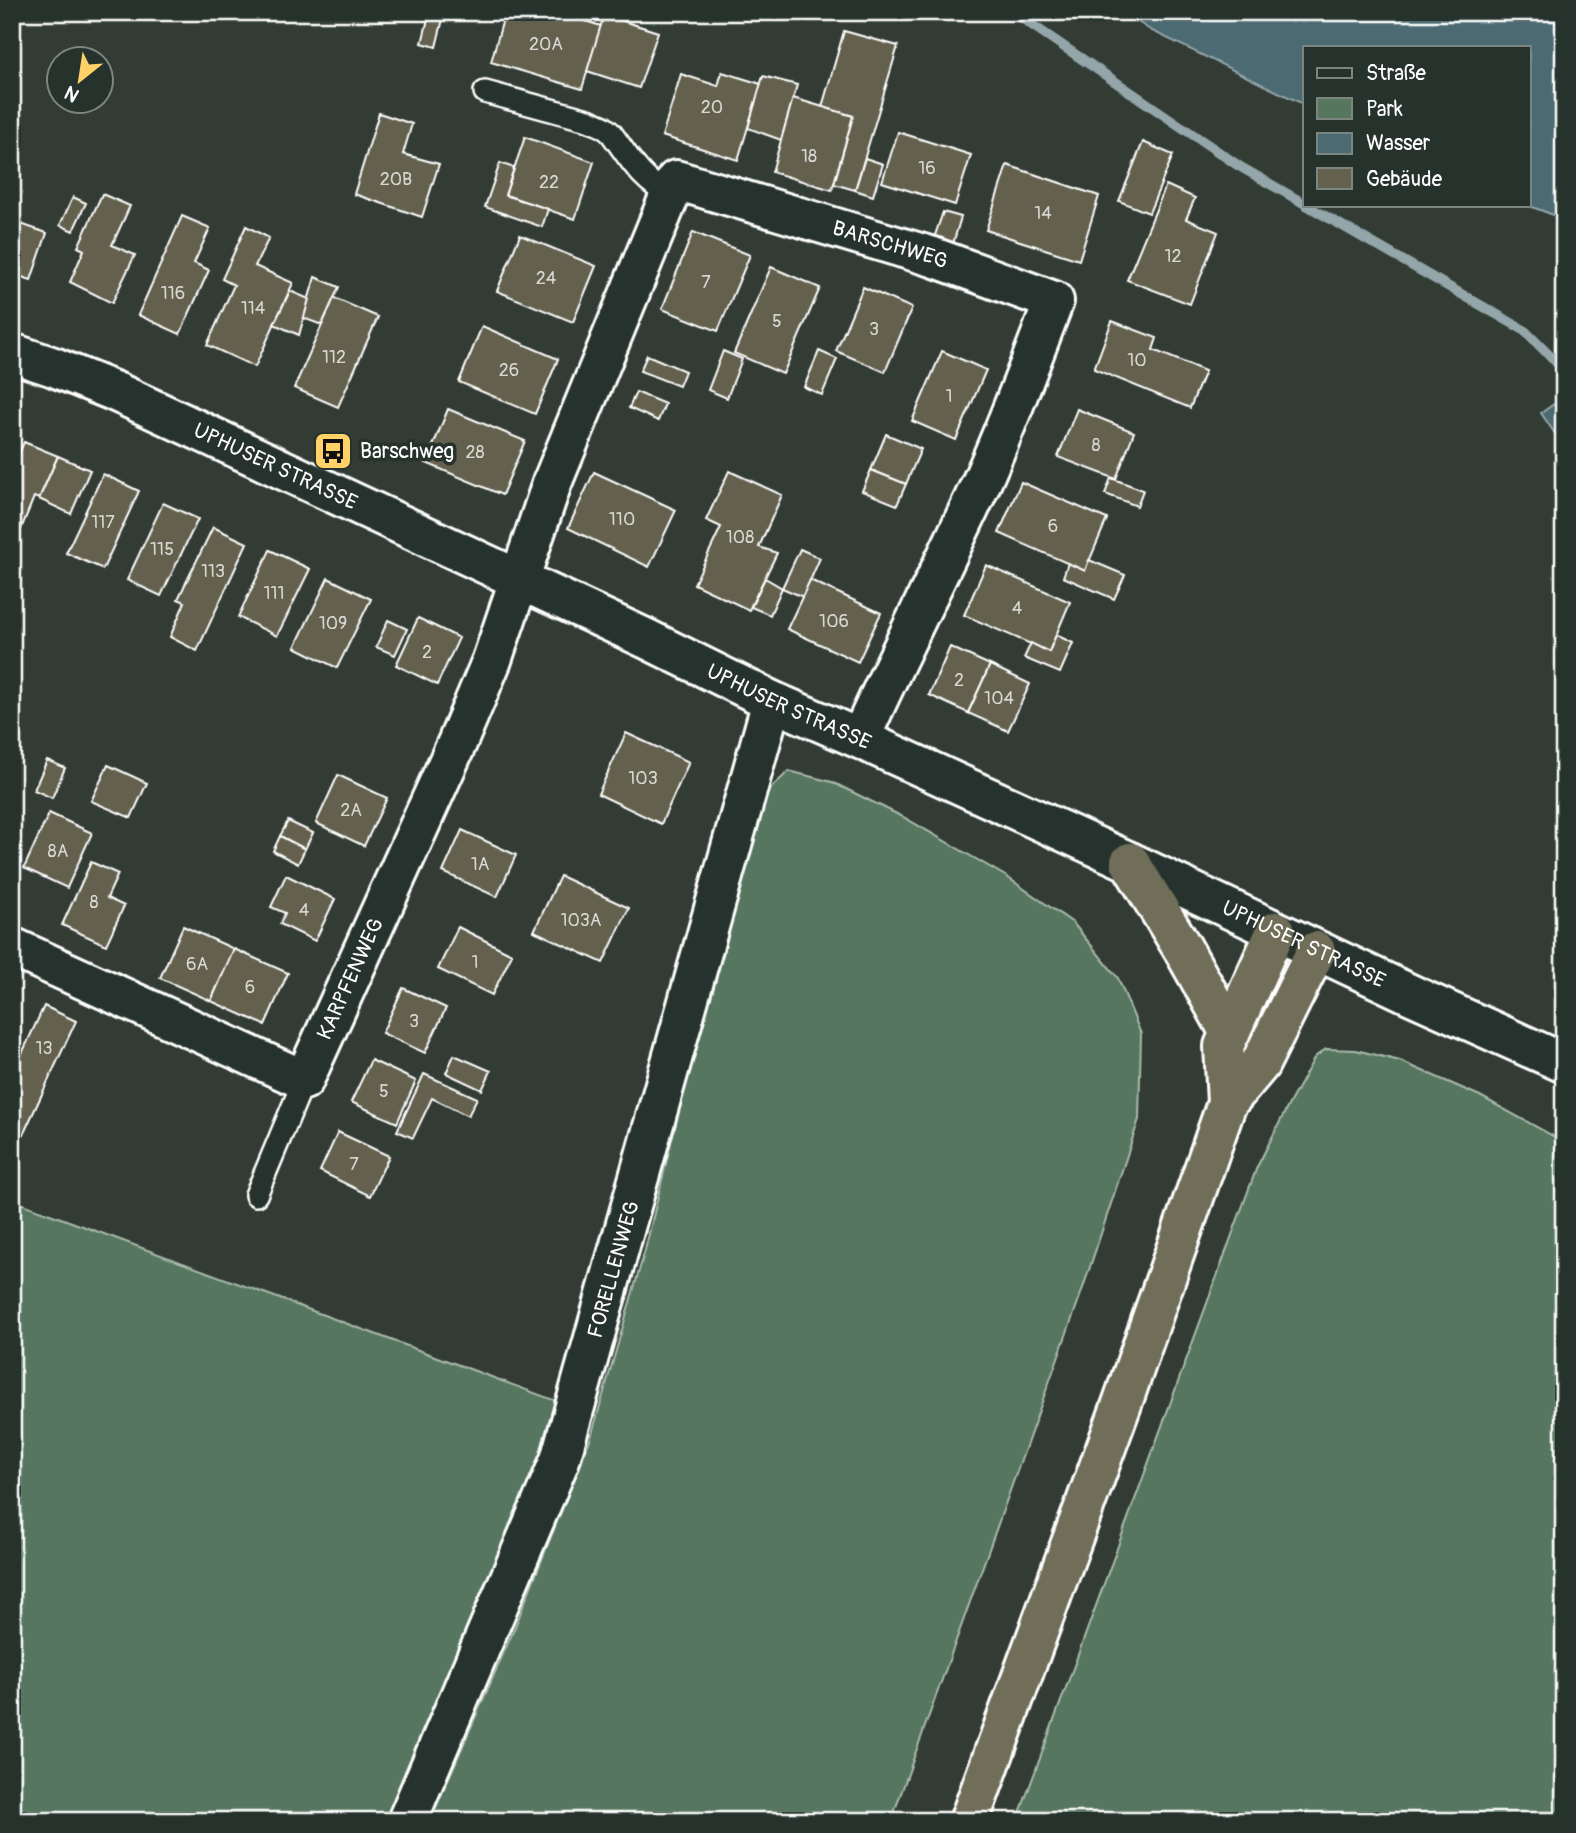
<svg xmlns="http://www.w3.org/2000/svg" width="1576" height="1833" font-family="Pangolin,sans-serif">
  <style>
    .green { fill: #56765e; stroke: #aabaae; stroke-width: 2 }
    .water { fill: #4c6a72; stroke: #94a6aa; stroke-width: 2 }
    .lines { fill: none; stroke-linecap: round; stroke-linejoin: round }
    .stream { stroke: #94a6aa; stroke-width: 10 }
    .building { fill: #64614e; stroke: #fff; stroke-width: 2 }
    .lane-casing { stroke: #fff; stroke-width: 26 }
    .street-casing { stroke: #fff; stroke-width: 44 }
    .secondary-casing { stroke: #fff; stroke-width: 44 }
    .highway-casing { stroke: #fff; stroke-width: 44 }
    .lane { stroke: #26332d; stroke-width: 21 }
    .street { stroke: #26332d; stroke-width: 38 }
    .secondary { stroke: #26332d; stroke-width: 38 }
    .highway { stroke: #706e59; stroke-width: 38 }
    .labels { text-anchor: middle; stroke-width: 7; stroke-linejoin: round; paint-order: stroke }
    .number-label { font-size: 18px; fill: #d8d8d3 }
    .street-label { font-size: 21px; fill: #fff; stroke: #26332d }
    .poi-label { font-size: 21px; fill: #fff; stroke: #26332d; text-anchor: start }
  </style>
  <rect width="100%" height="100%" fill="#323c34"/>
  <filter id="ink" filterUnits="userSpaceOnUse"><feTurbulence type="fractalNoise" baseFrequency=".0143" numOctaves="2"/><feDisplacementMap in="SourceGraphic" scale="14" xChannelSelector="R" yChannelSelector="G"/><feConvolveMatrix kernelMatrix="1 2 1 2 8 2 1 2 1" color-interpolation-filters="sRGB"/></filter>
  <g filter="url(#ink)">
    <g class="green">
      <polygon points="789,771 832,782 905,818 1007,877 1073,923 1118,978 1141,1034 1139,1119 1082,1291 891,1821 430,1821 514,1629 591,1437 645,1250 749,822 773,786"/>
      <polygon points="1326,1049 1356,1050 1400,1061 1480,1096 1564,1142 1564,1821 1017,1821 1257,1167 1290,1102 1315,1057"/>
      <polygon points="12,1200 578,1409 407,1821 12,1821"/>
    </g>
    <g class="water">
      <polygon points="1123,12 1555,12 1564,17 1564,219 1527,205 1529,205 1529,47 1305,47 1305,105 1150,30"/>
      <polygon points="1564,397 1564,447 1541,413"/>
    </g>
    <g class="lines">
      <g class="stream">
        <polyline points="1013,12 1239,166 1305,204"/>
        <polyline points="1306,205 1524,330 1564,370"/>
      </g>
    </g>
    <g class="building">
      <polygon points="505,12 563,12 563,14 601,26 582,89 491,62"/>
      <polygon points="429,15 443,19 436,47 422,43"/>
      <polygon points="604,15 658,32 639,88 587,71"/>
      <polygon points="844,31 898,46 855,190 834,184 853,116 822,107"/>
      <polygon points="722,72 761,84 738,160 662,136 681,74 718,86"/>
      <polygon points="763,76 797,85 781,140 748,128"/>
      <polygon points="793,98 853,116 832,190 772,172"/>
      <polygon points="379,113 412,124 403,154 439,164 422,217 354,194"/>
      <polygon points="898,132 971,155 955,205 882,182"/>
      <polygon points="525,137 594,162 575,219 505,195"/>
      <polygon points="1143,142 1173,155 1149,213 1119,201"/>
      <polygon points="865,158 883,164 873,196 855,190"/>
      <polygon points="500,163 514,168 505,195 548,209 542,227 485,207"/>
      <polygon points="1007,165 1099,196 1079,260 986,230"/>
      <polygon points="1166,185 1195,198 1186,219 1218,232 1190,304 1127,280"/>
      <polygon points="102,194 130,206 112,245 135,255 112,303 70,282 84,250 78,247"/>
      <polygon points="73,197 86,203 73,231 60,225"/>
      <polygon points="943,212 961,217 952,247 933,241"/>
      <polygon points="182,216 210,228 194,263 209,270 180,334 138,315"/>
      <polygon points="12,221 47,233 31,280 12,274"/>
      <polygon points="246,226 269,238 255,266 293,283 255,367 207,345 234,285 222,279"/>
      <polygon points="693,232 750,255 718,331 662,309"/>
      <polygon points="520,235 596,266 573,322 497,291"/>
      <polygon points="771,267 820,288 783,374 734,353"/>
      <polygon points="315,277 339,287 322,325 303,318"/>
      <polygon points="863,287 912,308 885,372 836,351"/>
      <polygon points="290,291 309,299 299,335 274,324"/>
      <polygon points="334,298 378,317 338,407 294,388"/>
      <polygon points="1112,321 1157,338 1153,350 1205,371 1190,408 1094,369"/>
      <polygon points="482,326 558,359 535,414 459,382"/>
      <polygon points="723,351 742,359 727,398 708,390"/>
      <polygon points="819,351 837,359 822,395 804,387"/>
      <polygon points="942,351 986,370 956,440 912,421"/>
      <polygon points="647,355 685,371 679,386 640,371"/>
      <polygon points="636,392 665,404 658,421 629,408"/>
      <polygon points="448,409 525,441 502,495 426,463"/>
      <polygon points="1077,409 1134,432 1116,479 1058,457"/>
      <polygon points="886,434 921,449 906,484 871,470"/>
      <polygon points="24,442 58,456 39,499 34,497 17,539 12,537 12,469"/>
      <polygon points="58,456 90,470 71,514 39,499"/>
      <polygon points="871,470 906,484 897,505 862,491"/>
      <polygon points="729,471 782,495 759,547 777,553 749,610 694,584 721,527 706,520"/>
      <polygon points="594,472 676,510 649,567 568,528"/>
      <polygon points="103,474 139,491 103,569 66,553"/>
      <polygon points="1111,478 1143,490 1137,506 1105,494"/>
      <polygon points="1021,482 1107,519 1085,571 999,533"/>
      <polygon points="163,503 198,519 161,596 127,580"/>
      <polygon points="213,527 247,543 197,651 170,637 185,602 178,599"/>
      <polygon points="800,549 820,558 803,597 782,588"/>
      <polygon points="270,550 310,569 277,636 238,617"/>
      <polygon points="1089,560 1125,575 1114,599 1063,577 1068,563 1085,571"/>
      <polygon points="986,565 1070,602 1049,652 964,615"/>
      <polygon points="328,578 371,599 337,668 295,647"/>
      <polygon points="765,578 782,588 770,615 751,607"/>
      <polygon points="810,580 881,613 858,662 787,629"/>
      <polygon points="418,618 459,638 437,685 396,665"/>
      <polygon points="388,620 407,629 395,655 376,647"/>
      <polygon points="1056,635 1073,643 1060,673 1024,658 1031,643 1049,652"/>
      <polygon points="950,647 990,665 968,713 929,695"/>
      <polygon points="990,665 1030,684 1008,731 968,713"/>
      <polygon points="626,733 689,762 661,824 598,794"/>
      <polygon points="47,760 65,768 52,798 34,790"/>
      <polygon points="108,765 147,783 131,818 91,801"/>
      <polygon points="338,775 387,798 364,846 316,823"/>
      <polygon points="49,813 92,833 67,888 24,868"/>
      <polygon points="288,821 313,833 305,849 280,836"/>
      <polygon points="462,830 516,855 497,897 443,872"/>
      <polygon points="280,836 305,849 298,864 273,851"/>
      <polygon points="91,862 118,874 107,898 124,906 106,945 62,925"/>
      <polygon points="286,875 335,899 315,941 280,924 285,913 271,907"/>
      <polygon points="560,876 629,908 603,963 534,931"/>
      <polygon points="183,926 234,949 211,1001 160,978"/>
      <polygon points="458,927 512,954 492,995 438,969"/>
      <polygon points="234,949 288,973 265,1025 211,1001"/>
      <polygon points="403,988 446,1008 425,1053 382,1033"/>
      <polygon points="44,1006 76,1021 23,1135 12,1129 12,1075"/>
      <polygon points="454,1055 491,1071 482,1090 446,1073"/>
      <polygon points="371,1060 416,1081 397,1123 351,1102"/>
      <polygon points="424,1074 477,1098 468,1116 432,1098 413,1138 397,1131"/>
      <polygon points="338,1132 389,1156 370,1196 320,1171"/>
    </g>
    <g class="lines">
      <defs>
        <g id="lane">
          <path d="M 485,92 L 588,120 L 604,127 L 611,133 C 631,160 640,179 670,195"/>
          <polyline points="256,1195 304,1080"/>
        </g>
        <g id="street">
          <path id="s1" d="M 12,947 L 304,1080 L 457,743 L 492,660 L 552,483 L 676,180 L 933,257 L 1054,301 C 1031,361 1009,421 983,479 C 943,567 899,652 860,739"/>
          <path id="s2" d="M 407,1821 L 560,1460 L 772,701"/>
        </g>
        <g id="secondary">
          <path id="s3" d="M 12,353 L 54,367 L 116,392 L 647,639 L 772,701 L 860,739 L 1130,862 L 1412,995 L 1564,1063"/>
        </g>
        <g id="highway">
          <polyline points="1130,862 1183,949 1230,1033"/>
          <polyline points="1227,1103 1224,1046 1276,931"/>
          <polyline points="969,1821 1122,1404 1227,1103 1260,1064 1316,951"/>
        </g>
      </defs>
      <use href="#lane" class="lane-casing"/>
      <use href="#street" class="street-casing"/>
      <use href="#secondary" class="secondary-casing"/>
      <use href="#highway" class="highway-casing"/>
      <use href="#lane" class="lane"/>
      <use href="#street" class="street"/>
      <use href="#secondary" class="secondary"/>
      <use href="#highway" class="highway"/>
    </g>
  </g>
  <defs>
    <symbol id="bus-square" viewBox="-11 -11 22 22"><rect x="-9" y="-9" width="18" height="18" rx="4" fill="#ffd166" stroke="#26332d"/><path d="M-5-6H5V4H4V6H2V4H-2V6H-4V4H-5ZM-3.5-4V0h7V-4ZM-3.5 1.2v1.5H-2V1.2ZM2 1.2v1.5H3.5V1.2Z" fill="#111"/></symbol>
  </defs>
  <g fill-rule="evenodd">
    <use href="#bus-square" x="311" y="429" width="44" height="44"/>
  </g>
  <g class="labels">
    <g class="number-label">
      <text x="546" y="50">20A</text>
      <text x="712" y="113">20</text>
      <text x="809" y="162">18</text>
      <text x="927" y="174">16</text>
      <text x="396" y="185">20B</text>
      <text x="549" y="188">22</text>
      <text x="1043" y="219">14</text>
      <text x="1173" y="262">12</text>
      <text x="546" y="284">24</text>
      <text x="706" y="288">7</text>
      <text x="173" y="299">116</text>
      <text x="253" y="314">114</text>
      <text x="777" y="327">5</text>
      <text x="874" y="335">3</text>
      <text x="334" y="363">112</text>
      <text x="1137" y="366">10</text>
      <text x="509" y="376">26</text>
      <text x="949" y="402">1</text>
      <text x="1096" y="451">8</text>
      <text x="475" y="458">28</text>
      <text x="622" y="525">110</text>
      <text x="103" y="528">117</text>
      <text x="1053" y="532">6</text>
      <text x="740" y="543">108</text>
      <text x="162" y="555">115</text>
      <text x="213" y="577">113</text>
      <text x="274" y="599">111</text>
      <text x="1017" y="614">4</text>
      <text x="834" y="627">106</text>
      <text x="333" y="629">109</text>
      <text x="427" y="658">2</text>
      <text x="959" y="686">2</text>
      <text x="999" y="704">104</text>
      <text x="643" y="784">103</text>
      <text x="351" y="816">2A</text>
      <text x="58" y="857">8A</text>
      <text x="480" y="870">1A</text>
      <text x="94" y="908">8</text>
      <text x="304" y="916">4</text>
      <text x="581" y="926">103A</text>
      <text x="475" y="968">1</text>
      <text x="197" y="970">6A</text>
      <text x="250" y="993">6</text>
      <text x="414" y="1027">3</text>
      <text x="44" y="1054">13</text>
      <text x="384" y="1097">5</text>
      <text x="354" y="1170">7</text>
    </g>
    <g class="street-label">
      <text dy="7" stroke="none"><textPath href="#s1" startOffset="1519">BARSCHWEG</textPath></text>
      <text dy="7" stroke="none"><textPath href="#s3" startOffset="287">UPHUSER STRASSE</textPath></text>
      <text dy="7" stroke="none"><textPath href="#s3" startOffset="854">UPHUSER STRASSE</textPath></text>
      <text dy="7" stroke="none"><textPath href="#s3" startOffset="1421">UPHUSER STRASSE</textPath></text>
      <text dy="7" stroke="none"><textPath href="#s1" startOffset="432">KARPFENWEG</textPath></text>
      <text dy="7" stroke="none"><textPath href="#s2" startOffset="590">FORELLENWEG</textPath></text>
    </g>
    <g class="poi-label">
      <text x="360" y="458">Barschweg</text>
    </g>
  </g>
  <rect width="1576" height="1833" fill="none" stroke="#26332d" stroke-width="42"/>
  <rect x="21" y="21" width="1534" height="1791" fill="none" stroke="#fff" stroke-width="2.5" filter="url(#ink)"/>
  <rect x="1303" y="46" width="228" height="161" fill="#26332d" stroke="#7d8581" stroke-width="2"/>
  <rect x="1317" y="68" width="35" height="10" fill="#26332d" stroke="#7d8581" stroke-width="2"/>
  <text x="1366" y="80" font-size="21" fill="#ffffff">Straße</text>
  <rect x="1317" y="98" width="35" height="21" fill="#56765e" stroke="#7d8581" stroke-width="2"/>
  <text x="1366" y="116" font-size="21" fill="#ffffff">Park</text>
  <rect x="1317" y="133" width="35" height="21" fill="#4c6a72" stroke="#7d8581" stroke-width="2"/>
  <text x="1366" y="150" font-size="21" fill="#ffffff">Wasser</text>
  <rect x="1317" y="168" width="35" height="21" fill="#64614e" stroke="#7d8581" stroke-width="2"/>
  <text x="1366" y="186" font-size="21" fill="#ffffff">Gebäude</text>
  <g transform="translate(80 80) rotate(210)"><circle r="33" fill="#26332d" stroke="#7d8581" stroke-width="2"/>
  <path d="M0-5L12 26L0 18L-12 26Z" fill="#ffd166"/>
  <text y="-10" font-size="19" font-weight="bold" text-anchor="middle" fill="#ffffff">N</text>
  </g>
</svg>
